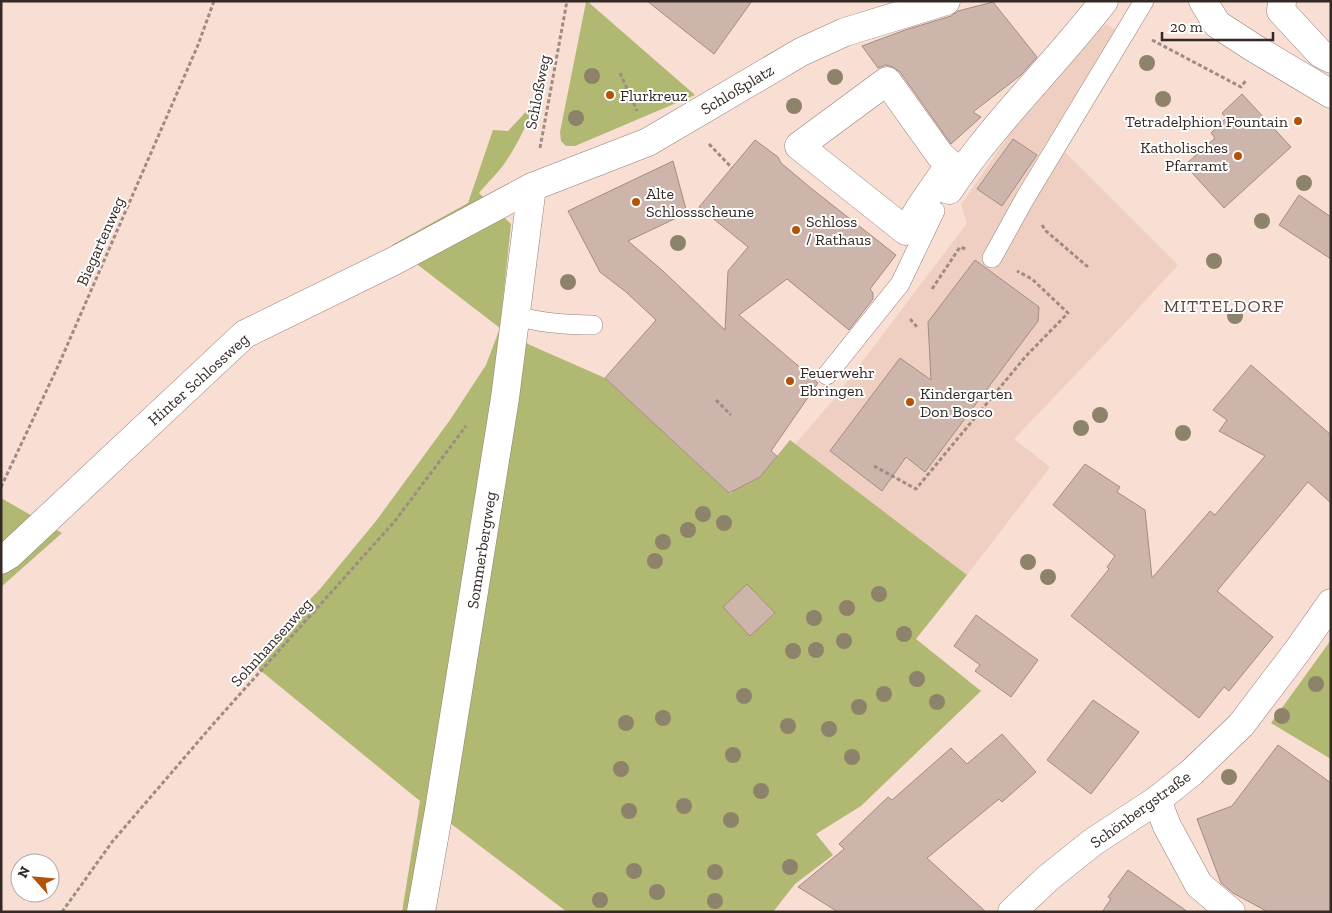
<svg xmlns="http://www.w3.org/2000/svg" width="1332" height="913" font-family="'Zilla Slab',serif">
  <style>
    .built { fill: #efcfc1 }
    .green { fill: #b1b872 }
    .building { fill: #ceb5ab; stroke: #a48c83 }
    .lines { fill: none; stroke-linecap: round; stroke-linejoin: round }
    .service-casing { stroke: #957e74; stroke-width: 20 }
    .pedestrian-casing { stroke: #957e74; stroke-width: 29 }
    .minor-casing { stroke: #957e74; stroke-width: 29 }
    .path { stroke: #9e8c84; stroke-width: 3; stroke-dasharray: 4 2.5; stroke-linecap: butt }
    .service { stroke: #fff; stroke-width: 19 }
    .pedestrian { stroke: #fff; stroke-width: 28 }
    .minor { stroke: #fff; stroke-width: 28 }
    .tree { fill: #8d836a }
    .poi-dot { fill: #b25307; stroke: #fff; stroke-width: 2 }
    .labels { text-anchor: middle; stroke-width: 4; stroke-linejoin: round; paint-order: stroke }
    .street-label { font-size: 16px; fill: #332925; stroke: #fff }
    .poi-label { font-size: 16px; fill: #332925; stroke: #fff; text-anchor: start }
    .neighbourhood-label { font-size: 18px; letter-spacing: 1px; fill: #5d4840; stroke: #fff }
  </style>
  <rect width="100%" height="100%" fill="#f8ded3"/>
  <polygon class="built" points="1106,24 1132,40 1065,152 1178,265 1121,327 1014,439 1050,467 967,575 795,444 835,398 967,223 961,205 1014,128 1071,57"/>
  <g class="green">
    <polygon points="583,1 587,1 695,95 575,146 566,146 561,141 560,132 586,2"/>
    <path d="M 536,101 C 527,125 517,146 502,167 C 495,176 486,184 479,193 L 511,224 L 500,328 L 530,345 L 605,378 L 730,494 L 743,481 L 748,483 L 760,477 L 790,440 L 967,575 L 916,639 L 981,691 L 861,806 L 816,834 L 833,855 L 795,884 L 773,912 L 567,912 L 450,823 L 434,912 L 402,912 L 420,801 L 250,662 L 320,589 L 376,521 L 450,420 L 486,365 L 500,328 L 392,245 L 468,203 L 493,130 L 508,131 Z"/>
    <polygon points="1,498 62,533 1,587"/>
    <polygon points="1331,640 1331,759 1271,723"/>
  </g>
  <g class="building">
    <polygon points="647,1 752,1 714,54"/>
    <polygon points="993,2 1037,57 1021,75 973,112 981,117 951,144 900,72 893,67 886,65 878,68 862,46 905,30 951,16 958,11"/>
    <polygon points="1242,94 1291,147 1224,208 1185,165 1215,138 1211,133 1226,118 1222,113"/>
    <polygon points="1013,139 1037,155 1002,206 977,189"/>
    <polygon points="755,140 778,157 781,163 812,189 896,255 870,289 873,293 873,299 849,330 787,279 739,315 818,383 771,451 777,456 760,477 729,493 605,378 656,320 626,292 600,272 568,211 673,161 687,213 628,241 663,271 725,330 728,271 748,247 699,207"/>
    <polygon points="1299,195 1331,217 1331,259 1279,225"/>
    <polygon points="975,260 1039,307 1038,321 925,472 906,457 882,491 830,451 900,358 931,380 928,322"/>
    <polygon points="1251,365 1331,435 1331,503 1308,482 1217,591 1273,637 1229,691 1224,687 1199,718 1071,616 1109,569 1107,567 1115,556 1053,505 1085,464 1120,487 1117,492 1145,510 1152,578 1210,511 1215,515 1265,456 1219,431 1227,420 1213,410"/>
    <polygon points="747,584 775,613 750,636 723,607"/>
    <polygon points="976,615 1038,660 1011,697 975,671 980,665 954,646"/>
    <polygon points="1093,700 1139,732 1091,794 1047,760"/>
    <polygon points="1002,734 1036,772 1002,802 999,799 927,858 986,912 838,912 798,887 844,849 839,844 888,797 892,800 951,748 967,764"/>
    <polygon points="1278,745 1331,783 1331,912 1268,912 1233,893 1221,883 1197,819 1232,806"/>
    <polygon points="1128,870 1188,912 1102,912 1111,899 1108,897"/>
  </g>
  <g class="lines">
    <defs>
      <g id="service">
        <polyline points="992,258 1024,200 1144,1"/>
        <path d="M 516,316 C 541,323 566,325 593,325"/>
        <polyline points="827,375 900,284 935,211"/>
      </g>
      <polyline id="pedestrian" points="1282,1 1281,11 1320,53 1331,59"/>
      <g id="minor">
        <polyline points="1203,1 1217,24 1254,48 1331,94"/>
        <polygon points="887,81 940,155 950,164 921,206 906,231 799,146"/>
        <path d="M 949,190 C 994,122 1054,66 1104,1"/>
        <polyline points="1,560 9,555 245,334 394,261 532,187 648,142 801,52 845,32 946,1"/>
        <polyline points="1157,800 1167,826 1199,885 1231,912"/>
        <polyline points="421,912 439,810 505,398 532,187"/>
        <polyline points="1012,912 1048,878 1093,842 1157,800 1192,772 1241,725 1298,650 1331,603"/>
      </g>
    </defs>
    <use href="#service" class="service-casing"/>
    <use href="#pedestrian" class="pedestrian-casing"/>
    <use href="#minor" class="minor-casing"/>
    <g class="path">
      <polyline points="1152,40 1241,87 1246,80"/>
      <polyline points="620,73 637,111"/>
      <polyline points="709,144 732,168"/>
      <polyline points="540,148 567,1"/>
      <polyline points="1042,225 1046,231 1088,267"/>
      <polyline points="932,289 960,247 966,249"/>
      <polyline points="912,319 911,320 917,327"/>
      <polyline points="716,400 731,415"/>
      <polyline points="874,466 916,489 1026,356 1068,313 1032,279 1017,271"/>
      <polyline points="1,487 59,364 198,45 214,1"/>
      <polyline points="62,912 112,842 215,722 395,521 466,426"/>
    </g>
    <use href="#service" class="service"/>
    <use href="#pedestrian" class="pedestrian"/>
    <use href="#minor" class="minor"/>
  </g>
  <g class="tree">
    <circle cx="1147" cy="63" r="8"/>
    <circle cx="592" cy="76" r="8"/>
    <circle cx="835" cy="77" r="8"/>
    <circle cx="1163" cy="99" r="8"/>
    <circle cx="794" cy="106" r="8"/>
    <circle cx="576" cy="118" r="8"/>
    <circle cx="1304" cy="183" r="8"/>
    <circle cx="1262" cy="221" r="8"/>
    <circle cx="678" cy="243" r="8"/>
    <circle cx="1214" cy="261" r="8"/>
    <circle cx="568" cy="282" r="8"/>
    <circle cx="1235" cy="316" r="8"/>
    <circle cx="1100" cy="415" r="8"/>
    <circle cx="1081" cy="428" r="8"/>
    <circle cx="1183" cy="433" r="8"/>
    <circle cx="703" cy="514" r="8"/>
    <circle cx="724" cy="523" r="8"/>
    <circle cx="688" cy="530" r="8"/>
    <circle cx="663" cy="542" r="8"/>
    <circle cx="655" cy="561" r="8"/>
    <circle cx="1028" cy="562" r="8"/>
    <circle cx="1048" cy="577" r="8"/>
    <circle cx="879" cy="594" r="8"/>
    <circle cx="847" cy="608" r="8"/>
    <circle cx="814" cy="618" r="8"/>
    <circle cx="904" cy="634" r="8"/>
    <circle cx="844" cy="641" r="8"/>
    <circle cx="816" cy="650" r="8"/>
    <circle cx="793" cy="651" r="8"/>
    <circle cx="917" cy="679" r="8"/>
    <circle cx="1316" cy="684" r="8"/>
    <circle cx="884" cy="694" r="8"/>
    <circle cx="744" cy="696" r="8"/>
    <circle cx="937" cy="702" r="8"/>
    <circle cx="859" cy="707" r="8"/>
    <circle cx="1282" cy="716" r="8"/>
    <circle cx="663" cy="718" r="8"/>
    <circle cx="626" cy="723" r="8"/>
    <circle cx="788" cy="726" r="8"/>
    <circle cx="829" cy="729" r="8"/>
    <circle cx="733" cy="755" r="8"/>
    <circle cx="852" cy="757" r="8"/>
    <circle cx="621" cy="769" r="8"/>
    <circle cx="1229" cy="777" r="8"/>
    <circle cx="761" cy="791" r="8"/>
    <circle cx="684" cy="806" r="8"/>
    <circle cx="629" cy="811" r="8"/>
    <circle cx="731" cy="820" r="8"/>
    <circle cx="790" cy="867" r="8"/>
    <circle cx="634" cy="871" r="8"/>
    <circle cx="715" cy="872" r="8"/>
    <circle cx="657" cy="892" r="8"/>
    <circle cx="600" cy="900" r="8"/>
    <circle cx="715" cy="901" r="8"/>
  </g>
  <g class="poi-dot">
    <circle cx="610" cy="95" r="5"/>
    <circle cx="1298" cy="121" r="5"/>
    <circle cx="1238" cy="156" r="5"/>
    <circle cx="636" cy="202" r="5"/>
    <circle cx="796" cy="230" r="5"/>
    <circle cx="790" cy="381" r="5"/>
    <circle cx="910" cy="402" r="5"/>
  </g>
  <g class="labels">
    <g class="street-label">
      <text transform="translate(737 89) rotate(-31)" y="6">Schloßplatz</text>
      <text transform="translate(537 92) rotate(-79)" y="6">Schloßweg</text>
      <text transform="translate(100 241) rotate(-66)" y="6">Biegartenweg</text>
      <text transform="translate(198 379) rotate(-42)" y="6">Hinter Schlossweg</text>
      <text transform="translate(481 550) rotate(-81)" y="6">Sommerbergweg</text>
      <text transform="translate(271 642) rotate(-48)" y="6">Sohnhansenweg</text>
      <text transform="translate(1140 809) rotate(-36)" y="6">Schönbergstraße</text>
    </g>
    <g class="poi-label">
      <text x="620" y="101">Flurkreuz</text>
      <text x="1288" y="127" text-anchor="end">Tetradelphion Fountain</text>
      <text x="1228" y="153" text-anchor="end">Katholisches<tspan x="1228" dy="18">Pfarramt</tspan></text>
      <text x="646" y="199">Alte<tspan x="646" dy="18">Schlossscheune</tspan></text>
      <text x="806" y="227">Schloss<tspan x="806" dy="18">/ Rathaus</tspan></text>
      <text x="800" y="378">Feuerwehr<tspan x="800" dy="18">Ebringen</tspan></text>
      <text x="920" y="399">Kindergarten<tspan x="920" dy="18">Don Bosco</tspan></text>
    </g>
    <g class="neighbourhood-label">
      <text x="1224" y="312">MITTELDORF</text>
    </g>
  </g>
  <rect width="1332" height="913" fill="none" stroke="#332925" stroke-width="5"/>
  <g transform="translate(35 878) rotate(297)"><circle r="24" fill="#ffffff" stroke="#ada9a8"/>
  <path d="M0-4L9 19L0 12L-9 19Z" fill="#b25307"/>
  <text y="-8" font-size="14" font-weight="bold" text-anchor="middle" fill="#332925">N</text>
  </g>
  <path d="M1162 32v8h111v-8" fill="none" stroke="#332925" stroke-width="2.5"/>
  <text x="1170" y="32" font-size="15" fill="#332925" stroke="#ffffff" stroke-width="4" paint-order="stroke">20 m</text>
</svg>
